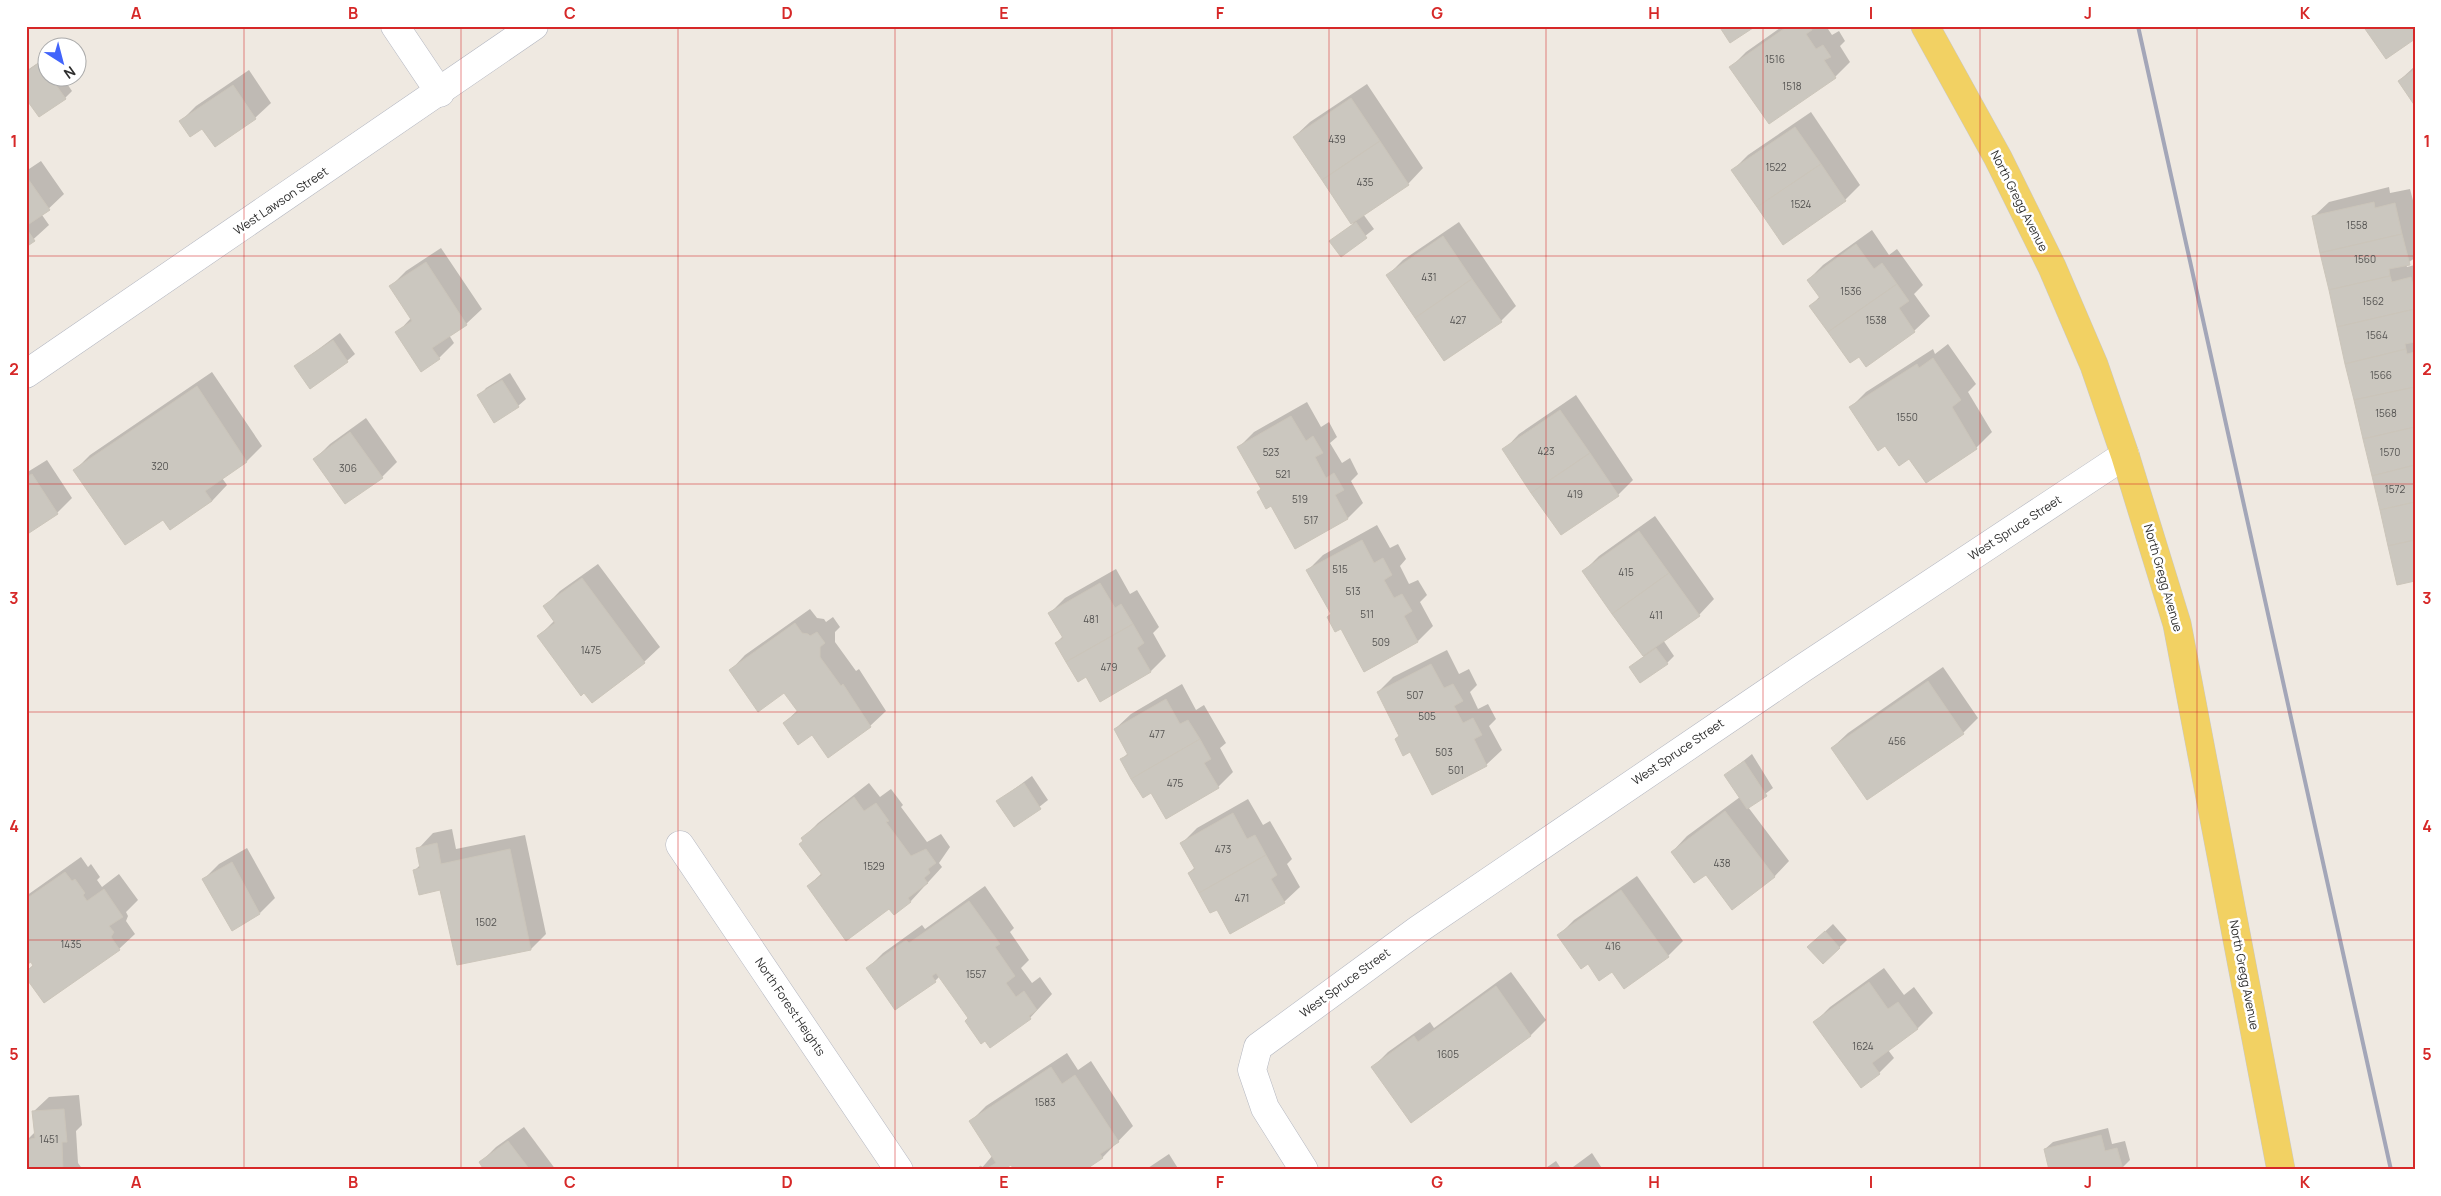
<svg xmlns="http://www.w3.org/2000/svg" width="2441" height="1196" font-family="Manrope,sans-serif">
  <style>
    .shadow { fill: #0003 }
    .building { fill: #cbc7bf; stroke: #cbc5ba }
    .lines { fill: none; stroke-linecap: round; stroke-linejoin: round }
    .minor-casing { stroke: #b4b7c1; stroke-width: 29 }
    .major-casing { stroke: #c9c9c9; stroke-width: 29 }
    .minor { stroke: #fff; stroke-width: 28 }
    .major { stroke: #f2d163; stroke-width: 28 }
    .rail { stroke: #a3a6b8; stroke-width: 4 }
    .grid { fill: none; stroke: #d62828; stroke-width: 1; stroke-opacity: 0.55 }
    .labels { text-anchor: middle; stroke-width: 5; stroke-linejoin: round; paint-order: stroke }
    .number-label { font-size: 10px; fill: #555452 }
    .street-label { font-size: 12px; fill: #2e2e2e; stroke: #fff }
    .neatline { fill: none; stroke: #d62828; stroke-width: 2 }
    .grid-label { font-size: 16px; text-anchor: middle; font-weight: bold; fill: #d62828 }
  </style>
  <rect width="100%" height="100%" fill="#efe9e1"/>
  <g class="shadow">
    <polygon points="1783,26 1826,26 1832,35 1839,31 1845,41 1840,46 1850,62 1835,77 1731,67 1746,52"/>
    <polygon points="48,56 48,78 63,78 72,91 65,98 26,96 26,71"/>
    <polygon points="2415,66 2415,104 2399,81"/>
    <polygon points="249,70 271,103 255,118 202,127 181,121 196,106"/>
    <polygon points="1367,84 1423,168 1408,184 1363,214 1374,229 1341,255 1331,241 1353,224 1294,137 1310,122"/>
    <polygon points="1811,112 1860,185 1845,200 1733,170 1748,155"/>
    <polygon points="41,161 64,194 42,215 49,225 26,246 26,171"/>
    <polygon points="2389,187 2390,193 2410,189 2415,208 2415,258 2406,264 2407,267 2415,265 2415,580 2313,217 2329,202"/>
    <polygon points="1459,222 1516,306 1501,321 1388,275 1403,260"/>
    <polygon points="1872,230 1889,255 1897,249 1923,285 1914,294 1930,316 1914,331 1866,365 1859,355 1811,306 1820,296 1808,280 1823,265"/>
    <polygon points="441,248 482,309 466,324 449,335 454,343 439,358 397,333 411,318 391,286 406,271"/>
    <polygon points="340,333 355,354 347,361 296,366"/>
    <polygon points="1948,344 1976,384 1968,392 1992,432 1976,448 1926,482 1910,457 1886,444 1851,407 1866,392 1933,349 1935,354"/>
    <polygon points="212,372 262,446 247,461 222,478 227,485 212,501 170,528 163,518 75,470 90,455"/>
    <polygon points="510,373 526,399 518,406 479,396 486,388"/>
    <polygon points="1576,395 1633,480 1618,495 1504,450 1519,434"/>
    <polygon points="1307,402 1321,427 1329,422 1337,437 1330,443 1342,463 1350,458 1358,474 1351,481 1363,503 1348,518 1295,547 1239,447 1254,432"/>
    <polygon points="366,418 397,462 382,477 315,459 330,444"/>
    <polygon points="47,460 72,498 57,513 26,533 26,473"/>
    <polygon points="1655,516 1714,599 1699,615 1663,640 1674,656 1667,663 1631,667 1644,656 1584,571 1599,556"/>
    <polygon points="1377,525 1390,548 1398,544 1406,559 1400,566 1409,584 1418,580 1427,595 1420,602 1433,626 1418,641 1332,613 1308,570 1323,555"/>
    <polygon points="598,564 660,647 644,662 539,636 555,620 545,606 560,591"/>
    <polygon points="1116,569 1130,594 1137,590 1159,627 1153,633 1166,656 1151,671 1101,700 1086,676 1056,643 1063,636 1050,613 1065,598"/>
    <polygon points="810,609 817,618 824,619 826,622 833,617 840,627 835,632 835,642 856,671 859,669 886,711 870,726 828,756 812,733 784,723 798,710 784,691 730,671 745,655"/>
    <polygon points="1447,650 1459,674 1469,669 1477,685 1470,692 1478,709 1488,704 1496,719 1489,726 1502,750 1486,765 1411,751 1400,735 1378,692 1393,677"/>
    <polygon points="1943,667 1978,718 1963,733 1867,799 1832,748 1848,733"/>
    <polygon points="1182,684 1196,710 1204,705 1226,743 1220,748 1233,772 1218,787 1152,792 1122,759 1129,752 1115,729 1131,714"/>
    <polygon points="1752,754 1773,788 1748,807 1789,861 1774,877 1706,873 1672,852 1687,836 1740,797 1726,775"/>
    <polygon points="1032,776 1048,800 1015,826 998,801"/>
    <polygon points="869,783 880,797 891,789 903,805 901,807 927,842 941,834 950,847 939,863 942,867 911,901 894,914 889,907 808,886 822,873 803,838 818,823"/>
    <polygon points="1248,799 1263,825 1270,821 1292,859 1287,864 1300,887 1284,902 1217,908 1189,873 1195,867 1182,843 1197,828"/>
    <polygon points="452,829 456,849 525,835 546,934 531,949 458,964 441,888 415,870 421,864 418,849 433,833"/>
    <polygon points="247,848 275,898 260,913 204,879 219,864"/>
    <polygon points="81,857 88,867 91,864 100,877 97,880 102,887 119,874 138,900 126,912 128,916 126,921 135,934 119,949 45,1002 26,972 34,964 31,960 26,963 26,896"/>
    <polygon points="1637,876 1683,941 1668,956 1613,970 1559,935 1574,920"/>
    <polygon points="985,886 1014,928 1010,932 1029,960 1021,968 1032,983 1040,977 1052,994 1030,1018 970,1018 940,976 935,981 868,968 883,953 922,925 925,929"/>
    <polygon points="1833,924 1847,940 1823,963 1816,940"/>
    <polygon points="1884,968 1904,995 1914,987 1933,1013 1918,1028 1888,1050 1894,1058 1879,1073 1815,1022 1830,1007"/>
    <polygon points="1511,972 1546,1020 1531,1035 1411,1121 1373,1067 1388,1052 1430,1022 1434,1028"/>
    <polygon points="1067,1053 1078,1070 1091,1061 1133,1126 1102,1158 1011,1163 1001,1170 980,1170 993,1155 971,1121 986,1106"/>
    <polygon points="79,1095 82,1125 76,1131 78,1163 83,1170 26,1170 26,1141 35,1132 33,1112 49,1097"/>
    <polygon points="524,1127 556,1170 486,1170 481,1162 496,1147"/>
    <polygon points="2108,1128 2112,1144 2125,1141 2130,1160 2122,1168 2050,1170 2045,1149 2053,1142"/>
    <polygon points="1592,1153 1603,1170 1569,1170"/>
    <polygon points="1169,1154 1179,1170 1145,1170"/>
    <polygon points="1556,1161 1562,1170 1543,1170"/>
  </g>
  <g class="building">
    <polygon points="1719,26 1756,26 1730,43"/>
    <polygon points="1788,26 1810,26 1812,30 1806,34 1816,49 1823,45 1831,57 1824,60 1836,78 1769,124 1729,67"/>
    <polygon points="2363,26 2415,26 2415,39 2386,59"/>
    <polygon points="40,62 48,73 48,78 51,78 66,99 39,117 26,99 26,72"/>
    <polygon points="2415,69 2415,106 2398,81"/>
    <polygon points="233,85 256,119 215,147 202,129 190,137 179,121"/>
    <polygon points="1351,98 1380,141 1322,180 1293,137"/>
    <polygon points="1795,127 1821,164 1757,207 1731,170"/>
    <polygon points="1380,141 1409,185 1351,224 1322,180"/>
    <polygon points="1821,164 1846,201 1783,245 1757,207"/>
    <polygon points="26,176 50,210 26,226"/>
    <polygon points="2374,202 2375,208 2395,203 2402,234 2320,253 2312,216"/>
    <polygon points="1356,222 1367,238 1341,257 1329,241"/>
    <polygon points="26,228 35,241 26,247"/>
    <polygon points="2402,234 2410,265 2389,269 2390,276 2329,290 2320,253"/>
    <polygon points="1443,236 1472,279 1415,318 1386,275"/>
    <polygon points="1856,244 1874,269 1882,263 1897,284 1828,332 1809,306 1820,298 1807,280"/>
    <polygon points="426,262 467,325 432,348 440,359 421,372 395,332 412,321 389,286"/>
    <polygon points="2390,276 2392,282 2411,277 2415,293 2415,309 2337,327 2329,290"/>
    <polygon points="1472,279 1502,322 1444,361 1415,318"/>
    <polygon points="1897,284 1909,301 1899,308 1915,332 1866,367 1859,357 1850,363 1828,332"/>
    <polygon points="2415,309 2415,342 2405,344 2406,349 2345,364 2337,327"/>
    <polygon points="333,340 348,362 310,389 294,366"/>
    <polygon points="2406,349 2407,354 2415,352 2415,387 2354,400 2345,364"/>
    <polygon points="1933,358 1961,400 1952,407 1977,449 1926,483 1909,459 1899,466 1885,446 1878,451 1849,407 1917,364 1919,368"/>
    <polygon points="502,380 519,407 494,423 477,395"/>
    <polygon points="197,386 247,462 205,491 212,501 170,530 163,520 125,545 73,470"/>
    <polygon points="2415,387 2415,427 2363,439 2354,400"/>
    <polygon points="1560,410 1590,453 1531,493 1502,449"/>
    <polygon points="1291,416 1306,441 1313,436 1323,453 1315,457 1326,478 1334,473 1344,490 1335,495 1348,519 1295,549 1271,506 1266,509 1257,492 1261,489 1237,447"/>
    <polygon points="2415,427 2415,465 2372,476 2363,439"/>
    <polygon points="350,432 383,478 345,504 313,459"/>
    <polygon points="1590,453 1619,496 1561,535 1531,493"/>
    <polygon points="2415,465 2415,502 2380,510 2372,476"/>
    <polygon points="32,474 58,514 26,535 26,477"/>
    <polygon points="2415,502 2415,540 2388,546 2380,510"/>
    <polygon points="1639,531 1669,573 1612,614 1582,571"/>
    <polygon points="1362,540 1374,563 1383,558 1392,575 1384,580 1394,598 1402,594 1412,611 1404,616 1418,642 1364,672 1341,629 1335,632 1327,617 1331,614 1306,570"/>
    <polygon points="2415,540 2415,581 2397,585 2388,546"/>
    <polygon points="1669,573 1700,616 1643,656 1612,614"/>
    <polygon points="582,578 645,663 592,703 584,693 581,696 537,636 555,623 543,606"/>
    <polygon points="1100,583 1115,608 1121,604 1133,624 1066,662 1055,643 1063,638 1048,613"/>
    <polygon points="795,623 802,633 808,634 810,636 817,632 825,643 820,647 820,657 841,686 843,684 871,727 828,758 812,735 798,745 783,723 798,712 784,693 758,712 729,670"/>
    <polygon points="1133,624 1144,643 1137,648 1151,672 1100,702 1086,677 1078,682 1066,662"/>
    <polygon points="1656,648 1668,664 1640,683 1629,667"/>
    <polygon points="1431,664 1444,688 1453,684 1463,701 1454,706 1463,723 1473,718 1482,735 1474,739 1487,766 1432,795 1410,752 1403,756 1395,739 1399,736 1377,692"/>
    <polygon points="1928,681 1964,734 1867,800 1831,748"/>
    <polygon points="1166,699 1180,724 1188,720 1200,739 1131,779 1120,759 1128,755 1114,729"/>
    <polygon points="1200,739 1211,759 1204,763 1219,788 1166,819 1151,793 1143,798 1131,779"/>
    <polygon points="1744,761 1767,796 1747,809 1724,775"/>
    <polygon points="1024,783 1041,809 1014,827 996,801"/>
    <polygon points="854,797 864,811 876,803 889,821 886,822 911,856 926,849 936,863 928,869 930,873 924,878 928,883 908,898 911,902 894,915 889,909 846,941 807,886 822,875 799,844 803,841 801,838"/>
    <polygon points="1725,811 1775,877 1732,910 1706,875 1694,883 1671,852"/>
    <polygon points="1233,813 1247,839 1255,835 1266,855 1199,893 1188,873 1195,869 1180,843"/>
    <polygon points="437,843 441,864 510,849 531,950 457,965 440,890 419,895 413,870 420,868 416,848"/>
    <polygon points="1266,855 1277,875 1271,879 1285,903 1230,934 1217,910 1210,913 1199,893"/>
    <polygon points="232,862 260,914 232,931 202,879"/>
    <polygon points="65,872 72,881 75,879 85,893 83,895 87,901 104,889 123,917 109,926 114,932 111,937 120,950 44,1003 26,978 26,971 33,966 31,962 26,965 26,899"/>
    <polygon points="1621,890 1669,957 1624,989 1612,972 1599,981 1588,964 1581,969 1557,935"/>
    <polygon points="969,901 1000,944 995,947 1015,976 1006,983 1016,997 1024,991 1037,1010 1029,1016 1031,1019 990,1048 985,1041 981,1044 965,1021 968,1018 936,973 932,976 936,982 895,1010 866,968 906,940 909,943"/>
    <polygon points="1825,931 1840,948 1823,964 1807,947"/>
    <polygon points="1869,982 1888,1009 1898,1002 1918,1029 1872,1063 1880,1074 1861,1088 1813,1022"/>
    <polygon points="1496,986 1531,1036 1411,1123 1371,1067 1414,1036 1418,1042"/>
    <polygon points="1051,1067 1062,1084 1075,1075 1119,1142 1100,1154 1103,1158 1085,1170 1014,1170 1011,1165 1003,1170 978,1170 980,1166 986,1169 996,1163 969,1121"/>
    <polygon points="64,1109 67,1142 62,1142 63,1170 26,1170 26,1140 35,1138 32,1111"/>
    <polygon points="2101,1135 2105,1151 2117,1148 2123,1169 2049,1170 2044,1149"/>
    <polygon points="508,1141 530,1170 484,1170 479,1162"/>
  </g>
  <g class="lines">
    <defs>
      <g id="minor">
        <polyline points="395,26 440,93"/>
        <polyline points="26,374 534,26"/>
        <polyline points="680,845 899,1170"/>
        <polyline points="1304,1170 1265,1108 1252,1070 1258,1047 1419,929 1803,668 2125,455"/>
      </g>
      <polyline id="major" points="1925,26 1998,158 2052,267 2094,365 2125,455 2177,624 2281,1170"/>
    </defs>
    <use href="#minor" class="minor-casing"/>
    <use href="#major" class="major-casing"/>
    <use href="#minor" class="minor"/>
    <use href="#major" class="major"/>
    <polyline class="rail" points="2138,26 2391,1170"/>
  </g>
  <path class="grid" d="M 244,26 L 244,1170M 461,26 L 461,1170M 678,26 L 678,1170M 895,26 L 895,1170M 1112,26 L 1112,1170M 1329,26 L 1329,1170M 1546,26 L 1546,1170M 1763,26 L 1763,1170M 1980,26 L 1980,1170M 2197,26 L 2197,1170M 26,256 L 2415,256M 26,484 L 2415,484M 26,712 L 2415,712M 26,940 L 2415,940"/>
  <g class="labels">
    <g class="number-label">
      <text x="1775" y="63">1516</text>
      <text x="1792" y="90">1518</text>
      <text x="1337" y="143">439</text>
      <text x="1776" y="171">1522</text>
      <text x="1365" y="186">435</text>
      <text x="1801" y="208">1524</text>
      <text x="2357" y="229">1558</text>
      <text x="2365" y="263">1560</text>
      <text x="1429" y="281">431</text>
      <text x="1851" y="295">1536</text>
      <text x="2373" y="305">1562</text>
      <text x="1458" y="324">427</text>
      <text x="1876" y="324">1538</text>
      <text x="2377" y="339">1564</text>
      <text x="2381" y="379">1566</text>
      <text x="2386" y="417">1568</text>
      <text x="1907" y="421">1550</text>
      <text x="1546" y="455">423</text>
      <text x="1271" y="456">523</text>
      <text x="2390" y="456">1570</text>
      <text x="160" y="470">320</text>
      <text x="348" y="472">306</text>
      <text x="1283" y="478">521</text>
      <text x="2395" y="493">1572</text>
      <text x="1575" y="498">419</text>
      <text x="1300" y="503">519</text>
      <text x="1311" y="524">517</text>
      <text x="1340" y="573">515</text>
      <text x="1626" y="576">415</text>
      <text x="1353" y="595">513</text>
      <text x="1367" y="618">511</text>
      <text x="1656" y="619">411</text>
      <text x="1091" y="623">481</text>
      <text x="1381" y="646">509</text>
      <text x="591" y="654">1475</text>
      <text x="1109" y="671">479</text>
      <text x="1415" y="699">507</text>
      <text x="1427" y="720">505</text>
      <text x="1157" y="738">477</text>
      <text x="1897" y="745">456</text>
      <text x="1444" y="756">503</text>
      <text x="1456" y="774">501</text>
      <text x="1175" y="787">475</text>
      <text x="1223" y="853">473</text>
      <text x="1722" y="867">438</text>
      <text x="874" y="870">1529</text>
      <text x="1242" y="902">471</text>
      <text x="486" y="926">1502</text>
      <text x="71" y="948">1435</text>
      <text x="1613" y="950">416</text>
      <text x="976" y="978">1557</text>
      <text x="1863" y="1050">1624</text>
      <text x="1448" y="1058">1605</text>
      <text x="1045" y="1106">1583</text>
      <text x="49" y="1143">1451</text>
    </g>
    <g class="street-label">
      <text transform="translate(281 201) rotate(-34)" y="4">West Lawson Street</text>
      <text transform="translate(2019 201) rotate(63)" y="4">North Gregg Avenue</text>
      <text transform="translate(2015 528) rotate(-33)" y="4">West Spruce Street</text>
      <text transform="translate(2163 578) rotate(74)" y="4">North Gregg Avenue</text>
      <text transform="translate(1678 752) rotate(-34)" y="4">West Spruce Street</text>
      <text transform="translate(2244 975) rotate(79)" y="4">North Gregg Avenue</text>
      <text transform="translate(1345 983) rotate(-36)" y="4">West Spruce Street</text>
      <text transform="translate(790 1007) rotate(56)" y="4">North Forest Heights</text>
    </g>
  </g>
  <rect width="2441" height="1196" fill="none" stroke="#ffffff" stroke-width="55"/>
  <g transform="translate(62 62) rotate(144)"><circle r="24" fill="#ffffff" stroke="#ababab"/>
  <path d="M0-4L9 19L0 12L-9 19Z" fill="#4264fb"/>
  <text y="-8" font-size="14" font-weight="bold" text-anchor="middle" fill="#2e2e2e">N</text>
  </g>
  <rect x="28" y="28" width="2386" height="1140" class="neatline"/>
  <g class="grid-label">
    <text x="136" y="19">A</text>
    <text x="353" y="19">B</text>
    <text x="570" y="19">C</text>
    <text x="787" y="19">D</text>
    <text x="1004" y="19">E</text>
    <text x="1220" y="19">F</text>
    <text x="1437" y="19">G</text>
    <text x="1654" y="19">H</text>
    <text x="1871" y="19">I</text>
    <text x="2088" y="19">J</text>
    <text x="2305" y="19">K</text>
    <text x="14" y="147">1</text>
    <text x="2427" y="147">1</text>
    <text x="14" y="375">2</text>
    <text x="2427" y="375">2</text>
    <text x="14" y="604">3</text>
    <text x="2427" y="604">3</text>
    <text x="14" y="832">4</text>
    <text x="2427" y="832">4</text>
    <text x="14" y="1060">5</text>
    <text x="2427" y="1060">5</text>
    <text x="136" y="1188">A</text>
    <text x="353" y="1188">B</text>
    <text x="570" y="1188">C</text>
    <text x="787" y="1188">D</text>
    <text x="1004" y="1188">E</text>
    <text x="1220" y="1188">F</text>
    <text x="1437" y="1188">G</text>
    <text x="1654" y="1188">H</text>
    <text x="1871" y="1188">I</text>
    <text x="2088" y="1188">J</text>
    <text x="2305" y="1188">K</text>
  </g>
</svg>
